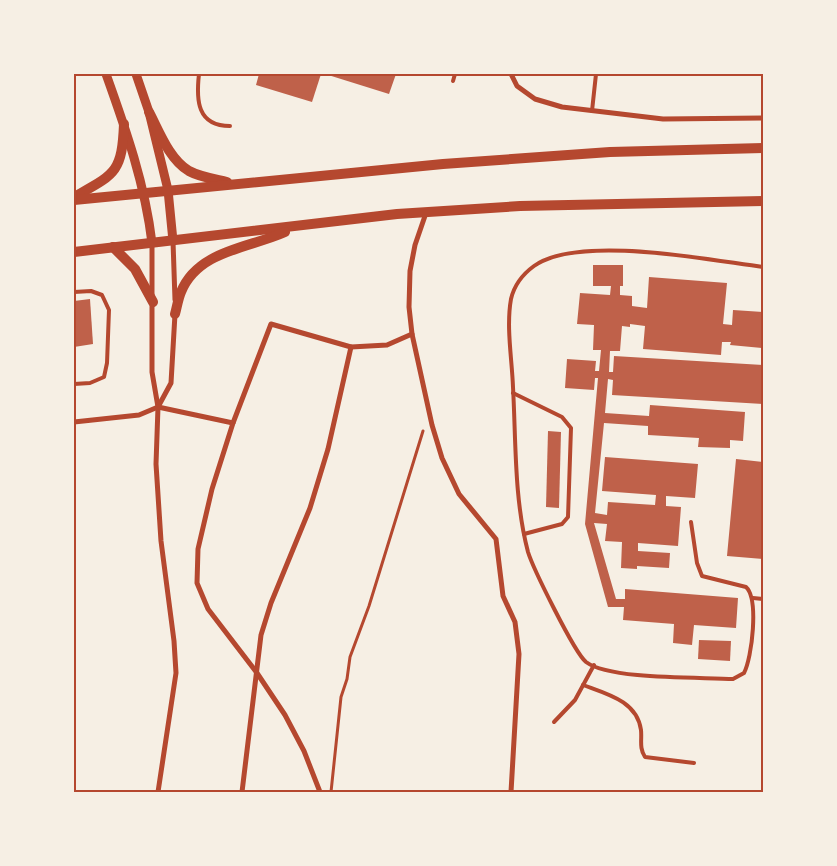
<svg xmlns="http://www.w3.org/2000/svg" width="837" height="866" font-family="'Titillium Web',sans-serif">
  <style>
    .building { fill: #bf614a }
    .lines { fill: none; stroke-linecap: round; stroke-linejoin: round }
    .path { stroke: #b5482f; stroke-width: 3 }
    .service { stroke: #b5482f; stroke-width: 4 }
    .minor { stroke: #b5482f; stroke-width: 5 }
    .tertiary { stroke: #b5482f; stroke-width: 9 }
    .secondary { stroke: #b5482f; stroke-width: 10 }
    .neatline { fill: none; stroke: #b5482f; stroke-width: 2 }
  </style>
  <rect width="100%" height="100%" fill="#f6efe4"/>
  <g class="building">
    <polygon points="259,74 321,74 312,102 256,85"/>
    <polygon points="325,74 396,74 389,94"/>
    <polygon points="593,265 623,265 623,286 620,286 620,295 632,296 632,306 647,308 649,277 727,283 723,324 732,325 733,310 763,312 763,354 761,354 762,348 730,345 731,342 722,342 721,355 643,349 645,326 630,324 630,327 622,326 620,351 610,351 609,372 613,372 614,356 763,365 763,404 612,395 613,380 608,379 605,413 649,416 650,405 745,412 743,441 730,440 730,448 698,447 699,438 648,435 648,426 604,423 595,513 607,515 608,502 655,505 656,495 602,491 605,457 698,464 695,498 666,496 666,506 681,507 678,546 638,543 638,551 670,553 669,568 637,566 637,569 621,568 622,542 605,541 607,524 594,523 616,599 625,599 625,589 738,598 736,628 694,625 692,645 673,643 674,624 623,620 624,607 608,607 585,524 598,378 595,378 594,390 565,388 567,359 596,361 595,371 599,371 601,350 593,350 594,325 577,324 580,293 610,295 611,286 593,286"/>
    <polygon points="90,299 93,344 74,347 74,301"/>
    <polygon points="548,431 561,432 559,508 546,507"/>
    <polygon points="736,459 763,462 763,559 727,556"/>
    <polygon points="699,640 731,641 730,661 698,659"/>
  </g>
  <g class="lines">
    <polyline class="path" points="331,792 341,697 347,679 350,657 369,606 423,431"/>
    <g class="service">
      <path d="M 199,74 C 196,100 197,126 230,126"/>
      <polyline points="453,81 455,74"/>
      <polyline points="592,111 596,74"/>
      <polyline points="74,292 91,291 102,295 109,310 107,363 104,377 90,383 74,384"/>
      <polyline points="513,393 562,417 571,428 568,517 562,524 524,534"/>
      <path d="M 691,522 L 697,563 L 702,576 L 746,587 C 759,599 752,658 744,673 L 733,679 C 701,677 610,680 586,662 C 574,652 533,568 528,552 C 514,499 516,441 513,387 C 512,359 506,327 511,299 C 514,286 523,274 534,266 C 579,234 708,260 763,267"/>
      <polyline points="753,598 763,599"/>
      <path d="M 583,685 C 607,694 637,701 641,730 C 642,740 639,748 645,757 L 694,763"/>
      <polyline points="554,722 575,700 594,665"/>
    </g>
    <g class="minor">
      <polyline points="511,74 517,86 535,99 562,107 663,119 763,118"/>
      <polyline points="426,213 415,245 410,271 409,307 412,334 432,425 442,458 459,494 496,539 503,596 515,622 519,654 511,792"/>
      <polyline points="173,241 175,300"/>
      <polyline points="152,243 152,372 158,407 156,464 161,541 174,641 176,673 158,792"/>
      <polyline points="158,407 171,383 175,314"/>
      <polyline points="74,422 139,415 158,407 233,423"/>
      <polyline points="242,792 261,635 271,603 310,508 328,449 351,347"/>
      <polyline points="320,792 304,751 285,715 257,673 208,609 197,583 198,549 212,489 233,423 271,324 351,347 387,345 412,334"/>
    </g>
    <g class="tertiary">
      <path d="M 106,74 C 126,130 145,184 152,243"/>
      <polyline points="136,74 149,112 168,190 173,241"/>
    </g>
    <g class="secondary">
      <path d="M 149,112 C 159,131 169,159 189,171 C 200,177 214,179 227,182"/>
      <path d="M 74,197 C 115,174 122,173 124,124"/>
      <polyline points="74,200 443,164 610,152 763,148"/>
      <polyline points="113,247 135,269 153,302"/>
      <polyline points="74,252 397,214 520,206 763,201"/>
      <path d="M 175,314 C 177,307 178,299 181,292 C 198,250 250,248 285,232"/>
    </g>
  </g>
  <rect width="837" height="866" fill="none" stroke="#f6efe4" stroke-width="150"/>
  <rect x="75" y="75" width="687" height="716" class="neatline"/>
</svg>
